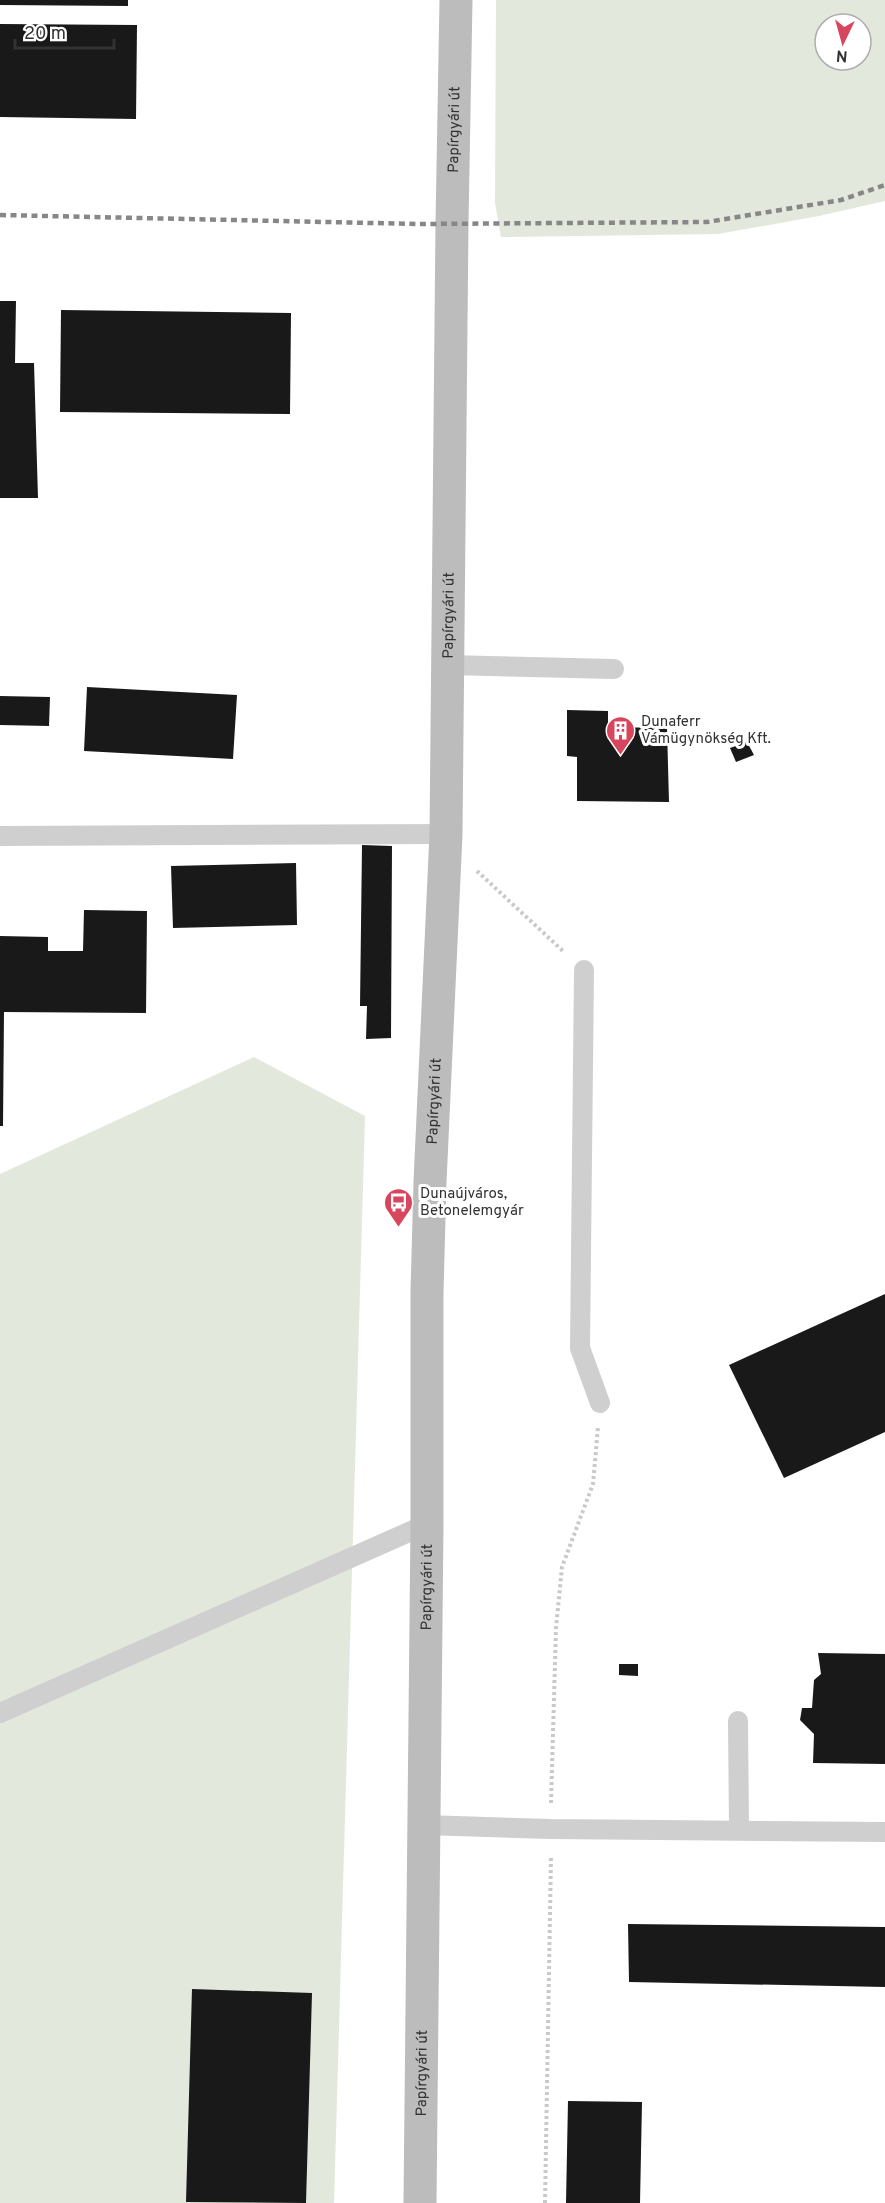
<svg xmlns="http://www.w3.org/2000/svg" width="885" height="2203" font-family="Overpass,sans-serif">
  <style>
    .grass { fill: #e3e8dc; fill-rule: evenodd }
    .building { fill: #191919 }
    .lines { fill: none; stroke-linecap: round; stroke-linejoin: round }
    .path { stroke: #c9c9c9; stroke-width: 4; stroke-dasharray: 3 3; stroke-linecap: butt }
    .lane { stroke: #cfcfcf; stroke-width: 20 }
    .secondary { stroke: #bcbcbc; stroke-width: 33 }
    .rail { stroke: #878787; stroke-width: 4.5; stroke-dasharray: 6 4.5; stroke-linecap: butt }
    .labels { text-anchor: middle; stroke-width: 6; stroke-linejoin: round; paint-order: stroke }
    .street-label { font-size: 15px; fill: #323232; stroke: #fff }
    .poi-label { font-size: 15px; fill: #323232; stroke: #fff; text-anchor: start }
  </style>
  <rect width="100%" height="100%" fill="#fff"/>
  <g class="grass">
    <path d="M 496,0 L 885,0 L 885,201 L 819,216 L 718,234 L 501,237 L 495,203 ZM 825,24 L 861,24 L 861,60 L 825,60 Z"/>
    <polygon points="254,1057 365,1116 334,2203 0,2203 0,1174"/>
  </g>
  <g class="building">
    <polygon points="0,0 128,0 128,6 0,5"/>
    <polygon points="0,24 137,25 136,119 0,117"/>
    <polygon points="0,301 16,301 15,363 34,363 38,498 0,498"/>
    <polygon points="61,310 291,313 290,414 60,412"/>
    <polygon points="87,687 237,695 233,759 84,751"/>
    <polygon points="0,696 50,697 49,726 0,725"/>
    <polygon points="567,710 608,711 608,727 667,728 669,802 577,801 577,757 567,756"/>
    <polygon points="747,742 754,755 736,762 730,748"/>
    <polygon points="362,845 392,846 391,1038 366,1039 367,1006 360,1006"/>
    <polygon points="296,863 297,925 173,928 171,866"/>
    <polygon points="84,910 147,911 146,1013 4,1012 3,1126 0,1126 0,936 48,937 48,951 83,951"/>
    <polygon points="885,1294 885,1432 784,1478 729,1365"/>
    <polygon points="818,1653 885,1654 885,1764 813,1763 814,1734 800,1720 802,1708 812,1708 814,1680 821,1674"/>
    <polygon points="619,1664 638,1664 638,1676 619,1675"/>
    <polygon points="628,1924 885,1927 885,1987 629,1982"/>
    <polygon points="192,1989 312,1993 306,2203 186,2202"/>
    <polygon points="568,2101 642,2102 640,2203 566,2203"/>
  </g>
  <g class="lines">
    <g class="path">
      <polyline points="477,871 564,952"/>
      <polyline points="551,1803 556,1628 562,1567 593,1484 598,1427"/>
      <polyline points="545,2203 551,1856"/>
    </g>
    <g class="lane">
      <polyline points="448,665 614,669"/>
      <polyline points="0,836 446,834"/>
      <polyline points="584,970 580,1348 600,1403"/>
      <polyline points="0,1713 427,1524"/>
      <polyline points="738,1721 739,1829"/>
      <polyline points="424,1825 551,1829 885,1832"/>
    </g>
    <path class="secondary" id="s1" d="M 420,2203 L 427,1524 L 427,1292 L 430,1182 L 446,834 L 452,223 L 456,0"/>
    <polyline class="rail" points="0,215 419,224 707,222 841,200 885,185"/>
  </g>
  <defs>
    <symbol id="building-pin" viewBox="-11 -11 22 30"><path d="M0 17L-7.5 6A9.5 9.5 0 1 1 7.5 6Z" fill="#d7465d" stroke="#fff"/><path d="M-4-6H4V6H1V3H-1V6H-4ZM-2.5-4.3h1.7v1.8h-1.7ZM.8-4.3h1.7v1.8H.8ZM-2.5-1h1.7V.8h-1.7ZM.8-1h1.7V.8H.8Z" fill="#fff"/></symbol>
    <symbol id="bus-pin" viewBox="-11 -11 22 30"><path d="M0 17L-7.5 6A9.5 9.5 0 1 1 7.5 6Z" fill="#d7465d" stroke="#fff"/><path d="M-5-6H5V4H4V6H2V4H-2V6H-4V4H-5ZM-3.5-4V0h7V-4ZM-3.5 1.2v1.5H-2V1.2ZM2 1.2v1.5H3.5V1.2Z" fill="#fff"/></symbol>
  </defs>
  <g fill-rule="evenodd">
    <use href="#building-pin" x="604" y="714" width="33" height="45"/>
    <use href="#bus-pin" x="382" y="1186" width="33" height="45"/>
  </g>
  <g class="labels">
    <g class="street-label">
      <text dy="5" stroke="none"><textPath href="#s1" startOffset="2074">Papírgyári út</textPath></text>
      <text dy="5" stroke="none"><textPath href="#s1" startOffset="1588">Papírgyári út</textPath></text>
      <text dy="5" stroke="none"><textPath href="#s1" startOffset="1102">Papírgyári út</textPath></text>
      <text dy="5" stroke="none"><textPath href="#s1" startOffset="616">Papírgyári út</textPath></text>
      <text dy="5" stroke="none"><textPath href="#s1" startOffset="130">Papírgyári út</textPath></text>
    </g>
    <g class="poi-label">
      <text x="641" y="726">Dunaferr<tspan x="641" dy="17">Vámügynökség Kft.</tspan></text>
      <text x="420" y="1198">Dunaújváros,<tspan x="420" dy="17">Betonelemgyár</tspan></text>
    </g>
  </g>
  <g transform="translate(843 42) rotate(185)"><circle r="28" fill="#ffffff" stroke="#adadad" stroke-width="1.5"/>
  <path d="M0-4.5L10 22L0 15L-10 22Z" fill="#d7465d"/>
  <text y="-9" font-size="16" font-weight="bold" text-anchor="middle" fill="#323232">N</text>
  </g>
  <path d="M15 39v9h99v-9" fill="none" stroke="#323232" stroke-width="3"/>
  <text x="24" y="39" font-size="18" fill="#323232" stroke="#ffffff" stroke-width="4.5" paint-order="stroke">20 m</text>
</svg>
